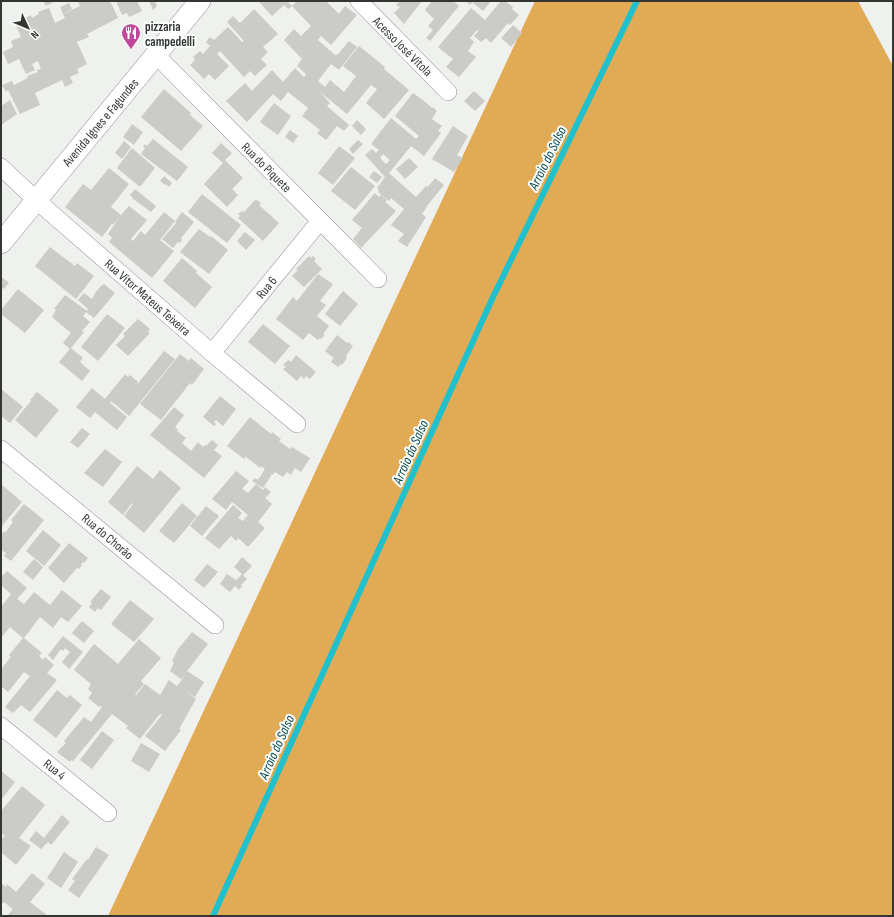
<svg xmlns="http://www.w3.org/2000/svg" width="894" height="917" font-family="'Sofia Sans Condensed',sans-serif">
  <style>
    .forest { fill: #e1ab56 }
    .lines { fill: none; stroke-linecap: round; stroke-linejoin: round }
    .stream { stroke: #21c0cd; stroke-width: 6 }
    .building { fill: #cbcbc7; fill-rule: evenodd }
    .minor-casing { stroke: #8e918d; stroke-width: 18 }
    .tertiary-casing { stroke: #8e918d; stroke-width: 22 }
    .minor { stroke: #fff; stroke-width: 17 }
    .tertiary { stroke: #fff; stroke-width: 21 }
    .labels { text-anchor: middle; stroke-width: 4; stroke-linejoin: round; paint-order: stroke }
    .poi-label { font-size: 13px; font-weight: bold; fill: #343634; stroke: #fbfefb; text-anchor: start }
    .street-label { font-size: 13px; fill: #343634; stroke: #fbfefb }
    .water-label { font-size: 14px; font-style: italic; fill: #08494f; stroke: #fbfefb }
  </style>
  <rect width="100%" height="100%" fill="#eef1ed"/>
  <polygon class="forest" points="535,1 858,1 893,66 893,916 108,916"/>
  <g class="lines">
    <polyline class="stream" points="213,916 493,297 637,1"/>
  </g>
  <g class="building">
    <polygon points="43,1 56,1 46,6"/>
    <polygon points="78,1 110,1 118,18 87,34 89,37 77,42 87,64 77,69 79,73 70,77 73,83 65,87 62,80 35,93 40,105 20,114 8,90 6,92 2,85 12,81 14,85 28,78 27,76 38,72 37,70 41,69 38,61 32,64 35,70 26,74 19,59 8,64 3,52 13,47 11,41 21,37 15,23 31,15 32,18 39,14 38,12 49,8 55,23 65,18 63,14 80,6"/>
    <polygon points="116,1 137,1 142,11 129,17 127,13 122,15"/>
    <polygon points="149,1 155,1 157,6 153,10"/>
    <polygon points="258,1 287,1 292,6 288,9 284,5 272,16"/>
    <polygon points="297,1 326,1 339,14 345,6 357,15 331,45 321,36 318,40 335,55 338,54 349,41 357,47 339,70 331,64 318,81 325,87 330,80 344,92 356,76 343,66 359,46 385,67 384,69 409,90 384,119 366,103 377,89 371,85 347,114 320,92 330,103 327,106 349,125 344,131 337,126 326,140 317,133 320,130 302,116 308,108 288,92 281,101 273,94 247,122 226,101 245,83 252,91 272,70 283,82 295,68 304,77 306,74 297,66 302,59 284,40 294,29 301,36 311,26 292,6"/>
    <polygon points="400,1 422,1 404,24 394,13 400,7 396,5"/>
    <polygon points="432,1 453,1 459,6 430,41 426,38 433,30 428,26 434,19 425,10"/>
    <polygon points="466,1 491,1 483,11 472,2 470,5"/>
    <polygon points="501,1 505,1 513,7 512,9 519,15 510,25 508,23 491,43 486,38 481,42 474,36 478,32 477,30 470,38 474,42 468,51 476,57 459,77 446,67 453,59 438,47 471,8 485,20"/>
    <polygon points="69,3 72,9 63,14 60,7"/>
    <polygon points="254,9 278,34 263,47 268,52 261,59 267,65 255,76 250,71 244,77 220,51 217,54 229,66 215,80 209,74 204,79 190,65 195,60 193,57 200,51 203,54 210,46 206,42 210,37 214,40 228,27 242,42 244,41 227,22 233,16 240,23"/>
    <polygon points="513,25 522,33 511,47 501,38"/>
    <polygon points="164,89 191,113 190,115 203,126 181,151 141,117"/>
    <polygon points="474,91 485,101 475,111 464,101"/>
    <path d="M 413,93 L 423,100 L 432,108 L 433,107 L 437,111 L 432,119 L 442,126 L 438,131 L 441,133 L 424,156 L 411,146 L 389,173 L 416,197 L 426,186 L 428,187 L 435,178 L 444,185 L 426,207 L 427,207 L 422,214 L 426,217 L 407,247 L 398,241 L 404,234 L 391,225 L 404,209 L 391,198 L 389,201 L 378,192 L 379,190 L 377,188 L 385,177 L 365,155 L 372,149 L 376,153 L 379,150 L 371,144 L 391,118 L 416,139 L 419,136 L 395,116 ZM 383,154 L 390,160 L 386,164 L 380,158 Z"/>
    <polygon points="10,100 17,114 1,125 1,106"/>
    <polygon points="274,103 291,116 278,135 260,122"/>
    <polygon points="357,120 366,129 361,135 352,126"/>
    <polygon points="132,124 143,132 134,145 123,137"/>
    <polygon points="453,126 468,136 457,155 463,158 454,172 432,159"/>
    <polygon points="290,130 298,136 293,143 285,137"/>
    <polygon points="153,139 188,167 177,181 141,154 145,148 143,147 145,144 147,146"/>
    <polygon points="358,140 363,144 353,154 349,149"/>
    <polygon points="124,141 131,147 122,159 115,153"/>
    <polygon points="221,143 232,153 225,160 243,178 232,189 238,195 227,207 204,184 223,163 212,153"/>
    <polygon points="339,146 355,158 333,185 318,173"/>
    <polygon points="132,148 155,168 140,187 117,168"/>
    <polygon points="409,158 418,167 405,179 396,169"/>
    <polygon points="351,167 375,186 355,210 331,191"/>
    <polygon points="109,168 129,184 111,207 121,215 129,206 147,220 131,239 133,241 141,231 145,235 164,212 175,221 160,240 174,251 152,278 109,242 112,238 108,234 121,215 113,225 112,224 102,237 65,207 83,184 91,190"/>
    <polygon points="374,171 382,177 377,183 369,177"/>
    <polygon points="164,176 172,183 169,187 166,184 165,185 160,181"/>
    <polygon points="135,189 156,206 151,212 132,198 133,198 130,195"/>
    <polygon points="375,193 379,197 381,195 387,200 385,202 396,211 361,248 353,239 362,228 352,220"/>
    <polygon points="202,194 241,225 227,243 188,212"/>
    <polygon points="255,200 256,201 257,200 261,203 259,205 279,223 263,241 238,218 240,216 238,214 242,211 244,212"/>
    <polygon points="182,212 194,222 181,238 182,240 180,243 178,242 173,248 162,239 176,223 175,222"/>
    <polygon points="199,229 210,237 211,236 228,250 209,274 180,252"/>
    <polygon points="245,232 255,240 246,250 237,241"/>
    <polygon points="50,247 75,266 77,263 94,276 76,299 35,266"/>
    <polygon points="309,256 311,258 313,256 316,259 314,261 322,269 304,287 292,276 298,270 296,269"/>
    <polygon points="182,258 197,271 196,273 212,287 195,308 163,281"/>
    <polygon points="318,274 333,284 320,301 326,305 317,316 329,326 323,334 325,335 321,339 320,338 318,340 309,333 303,340 276,319 293,297 297,301"/>
    <polygon points="3,278 9,283 4,289 1,287 1,280"/>
    <polygon points="104,284 115,293 94,318 86,312 83,316 90,322 82,331 84,332 71,348 83,358 80,362 90,371 82,381 59,362 70,349 63,343 71,333 52,317 56,310 54,309 65,295 87,311 88,309 78,300 84,293 92,299 95,294 94,294 102,285 103,285"/>
    <polygon points="18,289 44,310 25,333 1,314 1,310"/>
    <polygon points="343,291 358,304 340,326 325,314"/>
    <polygon points="107,314 125,328 98,361 81,347"/>
    <polygon points="138,319 150,329 148,332 150,333 128,356 116,345 125,336 123,334"/>
    <polygon points="263,324 290,346 275,364 248,342"/>
    <polygon points="337,335 347,343 348,342 353,346 346,356 347,358 342,365 341,364 338,367 331,362 334,358 325,351"/>
    <polygon points="164,351 175,359 129,416 111,401 110,403 127,417 117,430 95,412 90,418 76,407 92,388 105,399 125,374 128,377 130,375 138,382 136,386"/>
    <polygon points="180,354 189,361 191,358 204,369 192,385 190,383 161,420 140,404"/>
    <polygon points="296,355 316,372 310,379 306,376 304,379 301,376 297,381 283,369 286,367 283,365 288,360 291,362"/>
    <polygon points="1,389 23,407 10,423 1,416"/>
    <polygon points="37,392 59,410 36,438 15,420 31,401 30,400"/>
    <polygon points="220,396 236,409 223,426 216,420 214,422 216,424 214,426 203,417"/>
    <polygon points="174,407 184,415 175,427 178,430 177,431 186,438 182,443 191,451 198,442 203,447 205,445 206,446 212,440 218,445 214,450 222,456 204,478 150,435"/>
    <polygon points="250,417 271,434 272,432 281,439 279,441 290,449 292,447 310,458 301,472 295,468 291,475 287,472 283,477 275,472 273,475 272,474 263,488 252,481 255,478 258,480 265,469 261,466 260,468 246,457 249,452 244,459 227,446"/>
    <polygon points="82,428 90,434 78,448 70,442"/>
    <polygon points="105,449 122,462 103,487 84,473"/>
    <polygon points="137,466 153,479 160,470 181,488 144,533 124,516 133,504 132,503 123,515 108,502"/>
    <polygon points="236,471 249,481 242,489 248,493 256,484 263,490 265,487 271,492 265,498 272,504 258,522 265,528 248,547 238,538 236,541 231,536 219,549 205,538 233,505 242,513 238,518 243,521 248,515 232,502 226,510 212,499"/>
    <polygon points="1,484 22,502 1,527"/>
    <polygon points="182,503 197,516 174,543 159,531"/>
    <polygon points="24,504 44,520 11,561 4,556 6,553 1,550 1,535 4,531 5,533 13,522 11,520"/>
    <polygon points="206,506 219,516 202,536 190,526"/>
    <polygon points="43,530 61,545 44,566 26,551"/>
    <polygon points="69,543 88,558 84,563 83,562 81,564 82,565 79,569 77,568 64,583 48,568"/>
    <polygon points="242,557 252,566 243,575 247,579 241,585 242,586 239,590 235,586 230,592 220,584 227,574 236,580 242,574 234,567"/>
    <polygon points="34,559 43,567 33,580 23,572"/>
    <polygon points="207,564 218,572 204,588 194,580"/>
    <polygon points="7,571 27,588 17,599 24,604 34,592 50,605 62,590 82,606 68,622 61,617 53,628 40,617 24,638 42,653 39,656 43,660 45,657 54,665 47,673 57,680 30,712 21,705 13,713 5,707 30,676 24,672 8,692 1,686 1,669 11,657 9,655 23,638 10,627 1,638 1,607 11,594 1,585 1,577"/>
    <polygon points="101,589 111,597 101,610 98,608 95,612 89,607 92,603 90,602"/>
    <polygon points="130,600 154,619 134,642 111,624"/>
    <polygon points="82,621 94,631 84,643 72,633"/>
    <polygon points="192,632 208,644 187,671 204,682 195,697 186,691 196,699 179,729 181,730 165,751 145,736 162,715 160,714 140,739 126,728 128,726 112,714 73,761 71,760 70,762 57,752 66,743 64,741 84,717 91,722 102,707 100,706 99,707 88,698 92,693 88,689 91,684 74,670 94,644 118,664 139,639 161,658 141,681 144,684 135,694 136,695 145,684 160,695 169,680 177,686 186,674 181,679 170,671 174,663 172,661 178,649"/>
    <polygon points="63,636 83,652 69,669 62,662 70,652 65,648 63,651 61,649 53,660 48,655"/>
    <polygon points="57,690 67,698 70,695 82,705 56,738 33,720"/>
    <polygon points="102,731 114,740 92,769 80,760"/>
    <polygon points="141,743 160,754 149,772 131,761"/>
    <polygon points="1,771 15,782 1,800"/>
    <polygon points="22,786 45,805 19,838 31,846 16,865 1,852 1,840 5,836 1,833 1,828 3,826 1,825 1,811"/>
    <polygon points="62,815 70,822 51,845 48,842 41,849 29,840 36,831 44,838"/>
    <polygon points="96,847 109,855 79,898 68,890 75,881 72,879 87,859 88,860"/>
    <polygon points="64,852 78,862 61,888 47,878"/>
    <polygon points="32,873 45,884 30,902 48,916 7,916 13,909 4,902 2,904 1,903 1,883 6,887 7,884 16,892"/>
  </g>
  <g class="lines">
    <defs>
      <g id="minor">
        <polyline points="359,1 448,92"/>
        <polyline points="156,55 378,279"/>
        <polyline points="1,167 36,200 212,353 297,424"/>
        <polyline points="212,353 320,221"/>
        <polyline points="1,449 215,625"/>
        <polyline points="1,726 108,813"/>
      </g>
      <polyline id="tertiary" points="1,243 200,1"/>
    </defs>
    <use href="#minor" class="minor-casing"/>
    <use href="#tertiary" class="tertiary-casing"/>
    <use href="#minor" class="minor"/>
    <use href="#tertiary" class="tertiary"/>
  </g>
  <defs>
    <symbol id="restaurant-pin" viewBox="-11 -11 22 30"><path d="M0 17L-7.5 6A9.5 9.5 0 1 1 7.5 6Z" fill="#bf479c" stroke="#fbfefb"/><path d="M-5-6h1v4h1v-4h1v4h1v-4h1v5L-1.5 .5V6h-2V.5L-5-1ZM5-6V6H3V1.5H1.5Q1.5-4 5-6Z" fill="#fff"/></symbol>
  </defs>
  <g fill-rule="evenodd">
    <use href="#restaurant-pin" x="120" y="22" width="22" height="30"/>
  </g>
  <g class="labels">
    <g class="poi-label">
      <text x="145" y="31">pizzaria<tspan x="145" dy="15">campedelli</tspan></text>
    </g>
    <g class="street-label">
      <text transform="translate(403 46) rotate(45)" y="5">Acesso José Vitola</text>
      <text transform="translate(100 122) rotate(-50)" y="5">Avenida Ignes e Fagundes</text>
      <text transform="translate(267 167) rotate(45)" y="5">Rua do Piquete</text>
      <text transform="translate(266 287) rotate(-51)" y="5">Rua 6</text>
      <text transform="translate(148 297) rotate(41)" y="5">Rua Vítor Mateus Teixeira</text>
      <text transform="translate(108 536) rotate(40)" y="5">Rua do Chorão</text>
      <text transform="translate(55 769) rotate(39)" y="5">Rua 4</text>
    </g>
    <g class="water-label">
      <text transform="translate(547 158) rotate(-64)" y="5">Arroio do Salso</text>
      <text transform="translate(410 452) rotate(-66)" y="5">Arroio do Salso</text>
      <text transform="translate(276 747) rotate(-66)" y="5">Arroio do Salso</text>
    </g>
  </g>
  <rect width="894" height="917" fill="none" stroke="#343634" stroke-width="4"/>
  <g transform="translate(28 28) rotate(134)" stroke="#fbfefb" stroke-width="3" paint-order="stroke">
  <path d="M0-3L7 15L0 10L-7 15Z" fill="#343634"/>
  <text y="-6" font-size="11" font-weight="bold" text-anchor="middle" fill="#343634">N</text>
  </g>
</svg>
